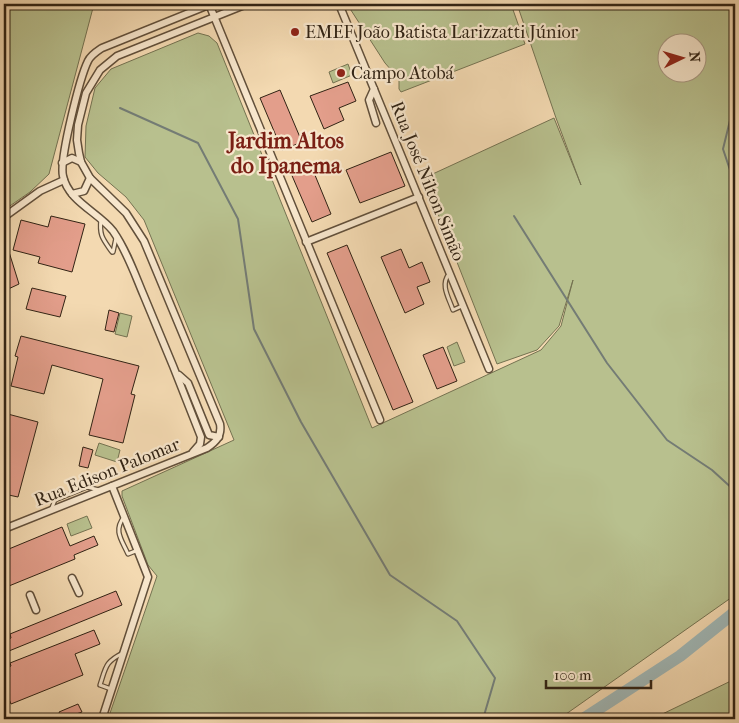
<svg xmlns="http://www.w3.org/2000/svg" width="739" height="723" font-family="'IM FELL French Canon',serif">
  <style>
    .green { fill: #b8c08e; stroke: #747251; fill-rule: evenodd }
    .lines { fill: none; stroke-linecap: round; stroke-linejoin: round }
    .stream { stroke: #747c75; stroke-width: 2 }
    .river { stroke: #a0b7b6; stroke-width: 12 }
    .building { fill: #e39e8b; stroke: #312314 }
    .service-casing { stroke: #62503b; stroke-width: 5.5 }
    .minor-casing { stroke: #62503b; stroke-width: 9 }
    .service { stroke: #f7e6cc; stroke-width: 3 }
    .minor { stroke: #f7e6cc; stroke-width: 6 }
    .poi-dot { fill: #8f2418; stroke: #f7e6cc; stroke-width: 2 }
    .labels { text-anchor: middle; stroke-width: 4.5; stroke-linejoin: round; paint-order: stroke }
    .poi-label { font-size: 18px; fill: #312314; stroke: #f7e6cc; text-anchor: start }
    .street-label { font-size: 18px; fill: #312314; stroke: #f7e6cc }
    .district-label { font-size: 22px; font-weight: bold; fill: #7a1f14; stroke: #f7e6cc }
  </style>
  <rect width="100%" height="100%" fill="#f3d9b1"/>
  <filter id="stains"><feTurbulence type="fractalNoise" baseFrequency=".004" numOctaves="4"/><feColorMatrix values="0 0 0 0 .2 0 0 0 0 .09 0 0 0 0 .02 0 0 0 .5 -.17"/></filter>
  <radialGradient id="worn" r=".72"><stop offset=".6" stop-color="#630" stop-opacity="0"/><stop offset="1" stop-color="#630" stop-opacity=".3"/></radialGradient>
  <g class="green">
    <polygon points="4,4 94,4 49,174 30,192 4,210"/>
    <polygon points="347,4 511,4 525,44 401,92 399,89 399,79 385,63"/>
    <path d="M 517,4 L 735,4 L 735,595 L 559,719 L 108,719 L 157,576 L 148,565 L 122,496 L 122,491 L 234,440 L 144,220 L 126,197 L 98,173 L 85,157 L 86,126 L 95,88 L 111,69 L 198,33 L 209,36 L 217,43 L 372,428 L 541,350 L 561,326 L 573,280 L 559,326 L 537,350 L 497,364 L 424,178 L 554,118 L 581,185 L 556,118 ZM 666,42 L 696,42 L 696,72 L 666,72 Z"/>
    <polygon points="348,64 352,75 333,83 329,72"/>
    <polygon points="120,313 132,316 127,337 115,334"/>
    <polygon points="457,342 465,362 454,366 447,347"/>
    <polygon points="99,443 120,450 117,462 95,455"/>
    <polygon points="87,516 92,528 71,536 67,524"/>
    <polygon points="735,679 735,719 652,719"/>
  </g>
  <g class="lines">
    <g class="stream">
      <polyline points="735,100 723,149 735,185"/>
      <polyline points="120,108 198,143 238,219 254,329 301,422 390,575 457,621 495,678 483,719"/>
      <polyline points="514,216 607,363 667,440 712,470 735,491"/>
    </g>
    <polyline class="river" points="583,719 680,656 735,612"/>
  </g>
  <g class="building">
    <polygon points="348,82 356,101 339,108 344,120 324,129 310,96"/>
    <polygon points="280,90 302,142 282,150 260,98"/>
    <polygon points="391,152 405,186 360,203 346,170"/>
    <polygon points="310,163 331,214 312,222 290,171"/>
    <polygon points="51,216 85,224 72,272 38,263 40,257 13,250 21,220 48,227"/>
    <polygon points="4,239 5,239 19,284 4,291"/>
    <polygon points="347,245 413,402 393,410 327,253"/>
    <polygon points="401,249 409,268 422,262 430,282 417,287 424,304 405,313 381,257"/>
    <polygon points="32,288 66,296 60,317 26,309"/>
    <polygon points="109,310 119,313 114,332 105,330"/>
    <polygon points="21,336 139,366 131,394 135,395 123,443 89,435 103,379 52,365 44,394 11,386 18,357 15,356"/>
    <polygon points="443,347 457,381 437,389 423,355"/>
    <polygon points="4,413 38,422 18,497 4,494 4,427 6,420 4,419"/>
    <polygon points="83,447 93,450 88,468 79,466"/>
    <polygon points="62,527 70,546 94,536 98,545 74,555 75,559 4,588 4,551"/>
    <polygon points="116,591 122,605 4,653 4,641 11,638 10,634"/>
    <polygon points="94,630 100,644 75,654 83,675 11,704 4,687 4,669 11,666 10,663"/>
    <polygon points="78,704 82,712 62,719 59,712"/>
  </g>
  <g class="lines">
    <defs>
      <g id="service">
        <path d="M 101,219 C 99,236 103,239 112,252"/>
        <polyline points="113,252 116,238"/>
        <path d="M 449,274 C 440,285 449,298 453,310 L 462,306"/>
        <polyline points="51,510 55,500 87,487 99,490"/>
        <path d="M 124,517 C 113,531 122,540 128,554 L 138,550"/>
        <path d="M 111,689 L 100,685 C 106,667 105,662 123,653"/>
      </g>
      <g id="minor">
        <polyline points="209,4 380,420"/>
        <polyline points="339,4 489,369"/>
        <polyline points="374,89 369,100 376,123"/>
        <polyline points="62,163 72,158 81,162"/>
        <polyline points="72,194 84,191 90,178"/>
        <polyline points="4,217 40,191 64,180"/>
        <polyline points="306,242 419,197"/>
        <polyline points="179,375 188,383 209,435 219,437"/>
        <path d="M 193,452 L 200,444 L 201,437 C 183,390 164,343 144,296 C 135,275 127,251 113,231 C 98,212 68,201 63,176 C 59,160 80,77 88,61 C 91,55 96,52 102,48 L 211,4"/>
        <path d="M 4,529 L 207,448 C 216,442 222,436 220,424 L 144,241 L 126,213 L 90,178 L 81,162 L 79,153 L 77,140 L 78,125 L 86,93 L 100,70 L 117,56 L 247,4"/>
        <polyline points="72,578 79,593"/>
        <polyline points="30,595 36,610"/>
        <polyline points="102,719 148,577 112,486"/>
      </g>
    </defs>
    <use href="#service" class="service-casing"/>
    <use href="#minor" class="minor-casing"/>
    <use href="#service" class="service"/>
    <use href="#minor" class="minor"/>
  </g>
  <g class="poi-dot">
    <circle cx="295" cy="32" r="5"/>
    <circle cx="341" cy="73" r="5"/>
  </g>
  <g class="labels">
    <g class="poi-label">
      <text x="305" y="38">EMEF João Batista Larizzatti Júnior</text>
      <text x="351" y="79">Campo Atobá</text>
    </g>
    <g class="street-label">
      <text transform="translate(428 181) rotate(68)" y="6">Rua José Nilton Simão</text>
      <text transform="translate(107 472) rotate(-22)" y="6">Rua Edison Palomar</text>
    </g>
    <g class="district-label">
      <text x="286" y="148">Jardim Altos<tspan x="286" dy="25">do Ipanema</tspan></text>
    </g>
  </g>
  <rect width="739" height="723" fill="none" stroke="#f3d9b1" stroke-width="20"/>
  <rect x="5" y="5" width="729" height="713" fill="none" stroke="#312314" stroke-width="2.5"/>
  <rect x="10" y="10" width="719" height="703" fill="none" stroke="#312314"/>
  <g transform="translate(682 58) rotate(85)"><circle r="24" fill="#f7e6cc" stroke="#a89882"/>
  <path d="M0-4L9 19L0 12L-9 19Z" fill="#8f2418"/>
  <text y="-8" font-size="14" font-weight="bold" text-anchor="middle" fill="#312314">N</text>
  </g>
  <path d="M546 680v8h105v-8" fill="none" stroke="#312314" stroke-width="2.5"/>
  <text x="554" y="680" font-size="15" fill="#312314" stroke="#f7e6cc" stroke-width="4" paint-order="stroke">100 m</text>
  <rect width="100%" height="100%" filter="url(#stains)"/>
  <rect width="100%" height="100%" fill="url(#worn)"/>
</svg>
